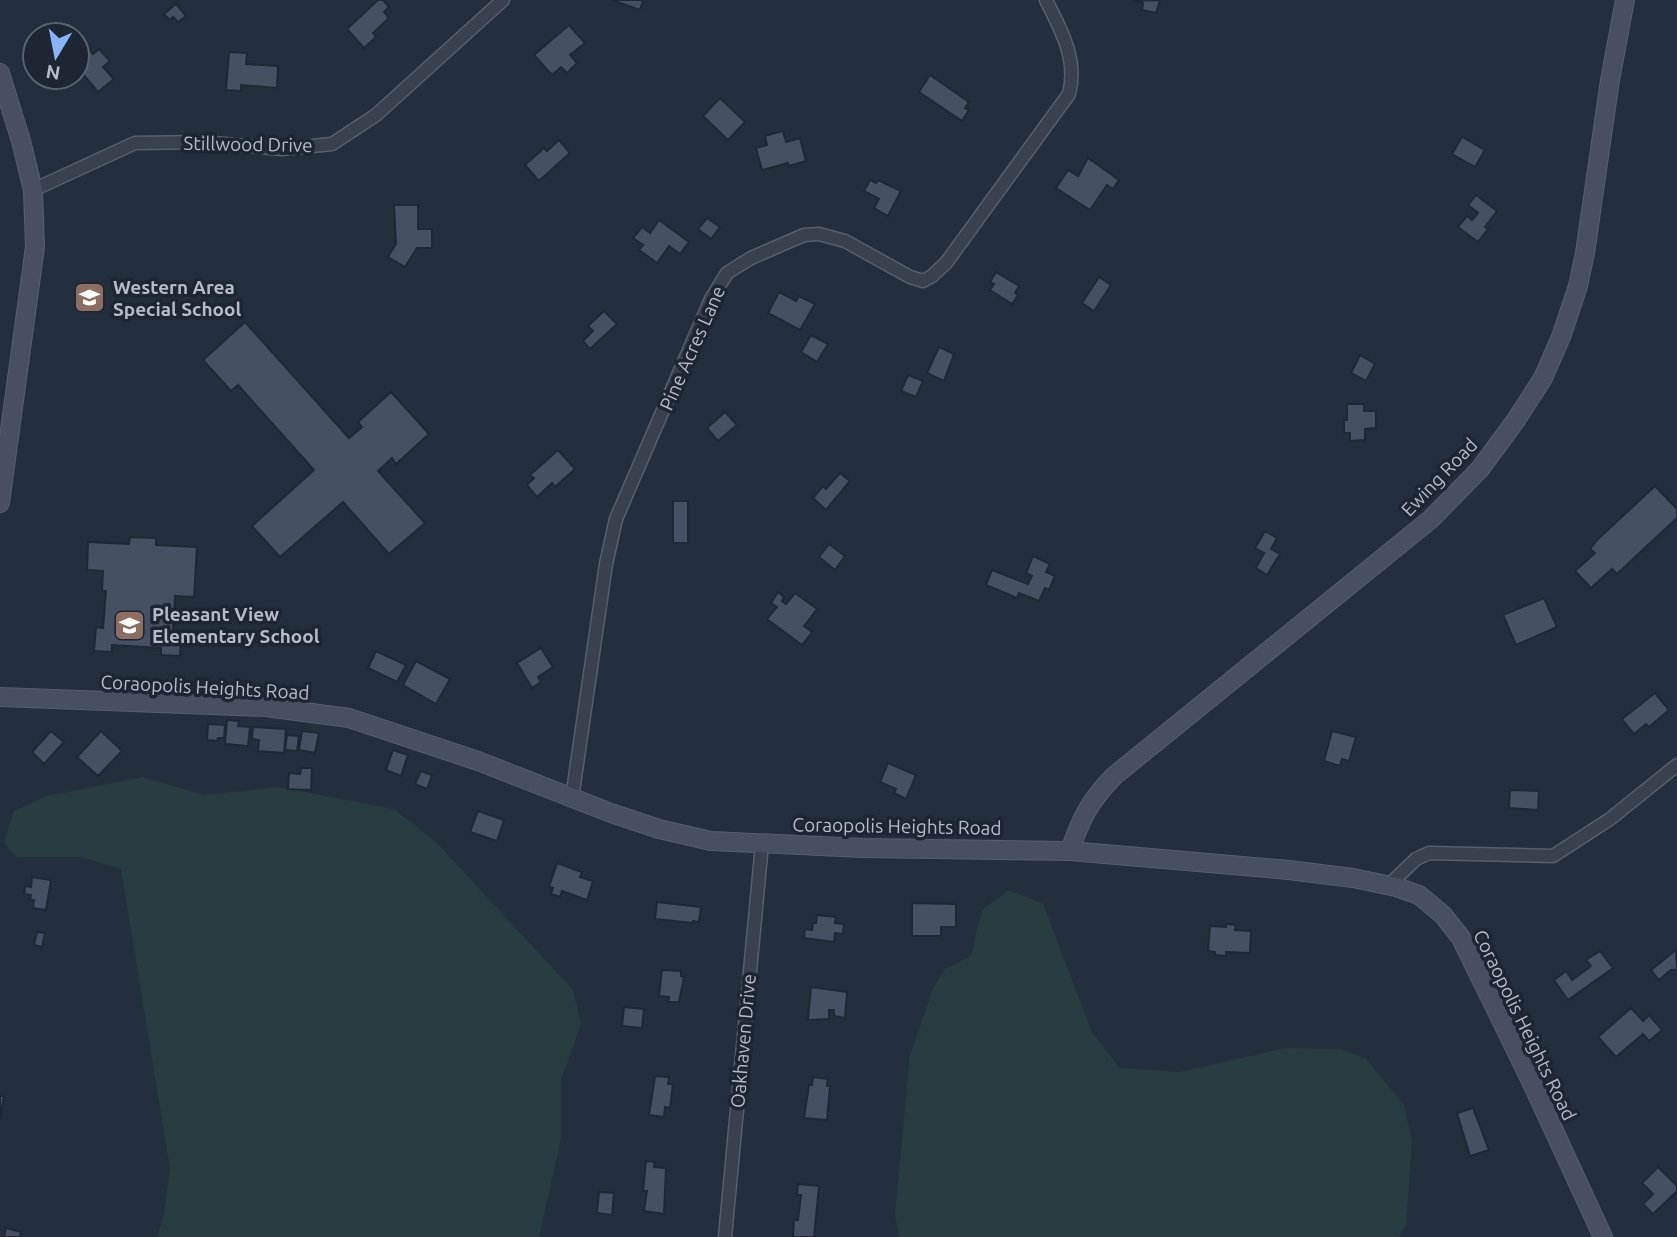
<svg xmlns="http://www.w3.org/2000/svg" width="1677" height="1237" font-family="Ubuntu,sans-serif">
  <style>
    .green { fill: #263c3f }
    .building { fill: #455162; stroke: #1f2835; stroke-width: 2 }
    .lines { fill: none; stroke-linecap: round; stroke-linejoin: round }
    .street-casing { stroke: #565f6c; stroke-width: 15 }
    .secondary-casing { stroke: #565f6c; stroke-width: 20 }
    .street { stroke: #38414e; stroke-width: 12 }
    .secondary { stroke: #465061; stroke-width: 18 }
    .labels { text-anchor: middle; stroke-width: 7; stroke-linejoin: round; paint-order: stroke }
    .street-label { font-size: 19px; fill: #b4bcc9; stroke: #1d2633 }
    .poi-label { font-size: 19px; font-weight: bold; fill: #b4bcc9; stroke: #1d2633; text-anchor: start }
  </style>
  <rect width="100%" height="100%" fill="#242f3e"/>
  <g class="green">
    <polygon points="143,777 204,795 278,787 394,809 437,843 573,990 581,1024 561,1080 561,1139 539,1237 157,1237 164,1215 170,1169 121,869 80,857 17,857 4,843 14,811 47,796"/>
    <polygon points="1009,890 1043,904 1092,1032 1119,1068 1180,1072 1285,1048 1340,1049 1366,1059 1404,1105 1412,1141 1406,1226 1398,1237 899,1237 895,1215 910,1055 934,986 945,969 971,956 982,910"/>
  </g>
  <g class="building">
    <polygon points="378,0 383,0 389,7 384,12 389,18 373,33 376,37 364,48 347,29"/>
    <polygon points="612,0 643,0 640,10"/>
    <polygon points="1160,0 1156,13 1142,10 1143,3 1133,1"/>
    <polygon points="176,4 186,16 178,22 173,17 170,20 164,14"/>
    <polygon points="569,25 585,43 570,55 577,63 567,73 561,67 552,75 534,55"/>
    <polygon points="88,48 93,54 99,49 110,61 103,67 114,79 98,92 77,67 77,57"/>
    <polygon points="229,52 247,53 246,64 278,66 277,88 241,85 241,91 226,90"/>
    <polygon points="930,75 969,102 965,108 969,110 962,121 919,92"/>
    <polygon points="720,98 745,122 728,140 703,116"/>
    <polygon points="783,131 786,142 800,138 806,161 789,166 788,163 762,170 756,148 767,145 765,136"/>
    <polygon points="1462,137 1485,150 1475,167 1452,154"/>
    <polygon points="559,140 570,153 539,181 525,165 544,148 547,151"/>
    <polygon points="1088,158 1119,180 1113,189 1107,185 1090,210 1056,188 1068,170 1078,176"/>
    <polygon points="870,180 876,183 878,180 901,191 888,216 874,208 879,199 864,191"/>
    <polygon points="1476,195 1497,211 1485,227 1488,229 1478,242 1458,227 1467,216 1472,220 1478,213 1468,205"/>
    <polygon points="394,205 418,205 418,229 432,229 432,248 417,248 405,267 388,257 396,244"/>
    <polygon points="707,218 720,227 711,239 698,229"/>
    <polygon points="659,220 689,242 680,254 669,246 657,263 639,250 643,245 633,238 642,227 650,233"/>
    <polygon points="996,272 1019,286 1015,293 1018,295 1012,304 990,290 994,284 990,282"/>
    <polygon points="1099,277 1111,285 1094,311 1082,303"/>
    <polygon points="779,292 796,301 799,296 815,304 800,330 768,313"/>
    <polygon points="604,311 617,324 590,349 583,341 593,331 588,326"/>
    <polygon points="245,322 349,438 362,427 358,422 391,392 429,434 396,464 392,458 378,471 425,523 389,554 343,502 280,557 252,526 314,470 238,385 231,391 203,360"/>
    <polygon points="811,335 828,344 817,362 801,352"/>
    <polygon points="939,347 954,354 944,381 927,373"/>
    <polygon points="1360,355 1375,364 1366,381 1351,373"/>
    <polygon points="908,375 923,381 916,397 901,391"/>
    <polygon points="1347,404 1364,404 1364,411 1376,411 1376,428 1365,429 1365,440 1350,441 1350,433 1344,433 1344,420 1347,420"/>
    <polygon points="725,412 737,425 718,441 707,428"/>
    <polygon points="558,450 575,469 555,487 552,483 537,497 527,485 534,478 530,475"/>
    <polygon points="840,473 850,481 826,510 813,498 823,486 826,489"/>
    <polygon points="1655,486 1677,509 1677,518 1617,574 1612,569 1591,588 1575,571 1595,553 1590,549 1598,539"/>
    <rect x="673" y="501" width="15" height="42"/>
    <polygon points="1265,531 1277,538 1271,549 1280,554 1267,575 1256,568 1264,553 1255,548"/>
    <polygon points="130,537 156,538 156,545 197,547 194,597 175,596 173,630 181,631 180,656 161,655 161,648 112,645 112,652 94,651 96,627 103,628 106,591 102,591 103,571 87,570 88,542 129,544"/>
    <polygon points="829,544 845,556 835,570 819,557"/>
    <polygon points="1033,556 1050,564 1046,572 1055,576 1049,590 1045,588 1039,601 1019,593 1017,598 986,585 992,570 1028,584 1032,576 1026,573"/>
    <polygon points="778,592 784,597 782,601 786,604 795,593 817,609 804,626 812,632 802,645 767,619 777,607 771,603"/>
    <polygon points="1544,598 1557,627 1516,645 1503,615"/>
    <polygon points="541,648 553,667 538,677 541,682 532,688 517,663"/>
    <polygon points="376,651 406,665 397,682 368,668"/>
    <polygon points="416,661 450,679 436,704 403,685"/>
    <polygon points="1655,693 1669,710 1649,727 1646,724 1634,734 1622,719"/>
    <polygon points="227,720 239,721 238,726 250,727 248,746 225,744"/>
    <polygon points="208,724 225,725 224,738 218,738 217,741 207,740"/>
    <polygon points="253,727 286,729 284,753 258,751 259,740 252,739"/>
    <polygon points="51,731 64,742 44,764 32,752"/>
    <polygon points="101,731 122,751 98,776 77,757"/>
    <polygon points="302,731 319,733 315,753 299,750"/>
    <polygon points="1332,731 1356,737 1349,761 1342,759 1340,766 1324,761"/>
    <polygon points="287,735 299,736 297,751 285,750"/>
    <polygon points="393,750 408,755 401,776 386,770"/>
    <polygon points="888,763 916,775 906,799 894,793 896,789 880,782"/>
    <polygon points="301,768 312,768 311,790 288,789 289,773 300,774"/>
    <polygon points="421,771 432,775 427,789 415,784"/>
    <polygon points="1510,790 1539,791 1538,810 1509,808"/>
    <polygon points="478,811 504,820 497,841 470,832"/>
    <polygon points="557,863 582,872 580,877 593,881 587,900 562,891 560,897 551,894 553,888 549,887"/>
    <polygon points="32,877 51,880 46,910 33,908 34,900 30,900 31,895 24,894 25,886 31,887"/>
    <polygon points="657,902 701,907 699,922 693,921 693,923 655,919"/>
    <polygon points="912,903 956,904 956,927 941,927 941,936 912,936"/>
    <polygon points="817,915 836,917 835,923 844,924 843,934 835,933 834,942 804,938 805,929 812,930 813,923 816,923"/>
    <polygon points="1226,924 1236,925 1235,930 1251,931 1250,953 1226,952 1226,956 1215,955 1215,952 1208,951 1210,926 1226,927"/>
    <polygon points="37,932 45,933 42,947 34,945"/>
    <polygon points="1676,950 1677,970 1671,970 1659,980 1651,970"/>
    <polygon points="1600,951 1613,968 1568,1000 1554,980 1566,971 1572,980 1591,966 1586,960"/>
    <polygon points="662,970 681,971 681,976 684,977 679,1002 668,1002 669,997 659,996"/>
    <polygon points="811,987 847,992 845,1018 834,1016 834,1010 829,1010 829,1019 808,1020"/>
    <polygon points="624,1007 644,1009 642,1028 622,1026"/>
    <polygon points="1631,1008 1643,1021 1649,1015 1662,1030 1649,1041 1643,1034 1616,1057 1598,1037"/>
    <polygon points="655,1076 669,1077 668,1084 673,1084 670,1108 665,1107 664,1117 649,1115"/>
    <polygon points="813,1077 828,1079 827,1086 830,1086 827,1120 804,1118 809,1085 812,1085"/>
    <polygon points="0,1096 4,1096 0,1121"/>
    <polygon points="1473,1108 1489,1150 1470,1156 1457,1113"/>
    <polygon points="646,1161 655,1162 654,1167 666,1168 664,1214 644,1211 647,1191 643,1191"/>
    <polygon points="1658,1167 1677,1186 1677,1191 1653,1214 1643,1204 1653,1194 1642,1183"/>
    <polygon points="798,1184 819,1186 814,1237 793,1237 794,1220 798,1220 801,1195 797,1195"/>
    <polygon points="599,1192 614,1193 612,1215 597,1213"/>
    <polygon points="6,1228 21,1232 20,1237 4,1237"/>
  </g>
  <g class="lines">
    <defs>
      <g id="street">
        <polyline points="33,190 135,143 203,142 282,149 332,144 376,115 503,0"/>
        <path d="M 572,798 L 606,564 L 616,519 L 711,299 L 727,273 L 751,258 L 804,235 L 819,234 L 845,241 L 910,277 L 923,281 L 932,276 L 946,263 L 1069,94 C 1078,59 1061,30 1046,0"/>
        <polyline points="1389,885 1416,859 1429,853 1553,856 1610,819 1677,765"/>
        <polyline points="725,1237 762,844"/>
      </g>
      <g id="secondary">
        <polyline points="0,73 21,141 33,190 35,247 0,503"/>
        <polyline points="0,697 266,707 349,718 478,761 611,813 659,829 711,841 862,848 1070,851 1289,870 1353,878 1396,887 1419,895 1443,915 1461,938 1530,1079 1603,1237"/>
        <path d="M 1070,851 C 1081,818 1089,802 1114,776 L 1431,519 L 1480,469 L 1516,420 L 1543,378 L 1561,337 L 1578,286 L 1585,253 L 1610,80 L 1625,0"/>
      </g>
    </defs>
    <use href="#street" class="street-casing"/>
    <use href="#secondary" class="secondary-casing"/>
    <use href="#street" class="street"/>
    <use href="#secondary" class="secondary"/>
  </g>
  <defs>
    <symbol id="school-square" viewBox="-11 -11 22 22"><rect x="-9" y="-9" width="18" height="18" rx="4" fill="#8d6e63" stroke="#1d2633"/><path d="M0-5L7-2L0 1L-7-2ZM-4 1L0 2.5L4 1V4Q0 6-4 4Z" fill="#fff"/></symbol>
  </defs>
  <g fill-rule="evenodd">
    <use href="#school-square" x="72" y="280" width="35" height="35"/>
    <use href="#school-square" x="112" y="608" width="35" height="35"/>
  </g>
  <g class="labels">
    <g class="street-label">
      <text transform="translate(248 144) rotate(1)" y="7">Stillwood Drive</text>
      <text transform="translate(692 348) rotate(-66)" y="7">Pine Acres Lane</text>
      <text transform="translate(1439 477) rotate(-46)" y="7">Ewing Road</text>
      <text transform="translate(205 687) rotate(3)" y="7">Coraopolis Heights Road</text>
      <text transform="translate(897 826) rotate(1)" y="7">Coraopolis Heights Road</text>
      <text transform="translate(1525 1025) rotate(64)" y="7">Coraopolis Heights Road</text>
      <text transform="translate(743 1041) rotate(-85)" y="7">Oakhaven Drive</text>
    </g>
    <g class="poi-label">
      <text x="113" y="294">Western Area<tspan x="113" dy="22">Special School</tspan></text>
      <text x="152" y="621">Pleasant View<tspan x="152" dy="22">Elementary School</tspan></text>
    </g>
  </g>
  <g transform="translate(56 56) rotate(190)"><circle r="33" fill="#1d2633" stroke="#59626f" stroke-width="2"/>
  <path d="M0-5L12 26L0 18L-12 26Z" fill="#8ab4f8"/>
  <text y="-10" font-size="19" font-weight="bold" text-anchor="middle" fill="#b4bcc9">N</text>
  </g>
</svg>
